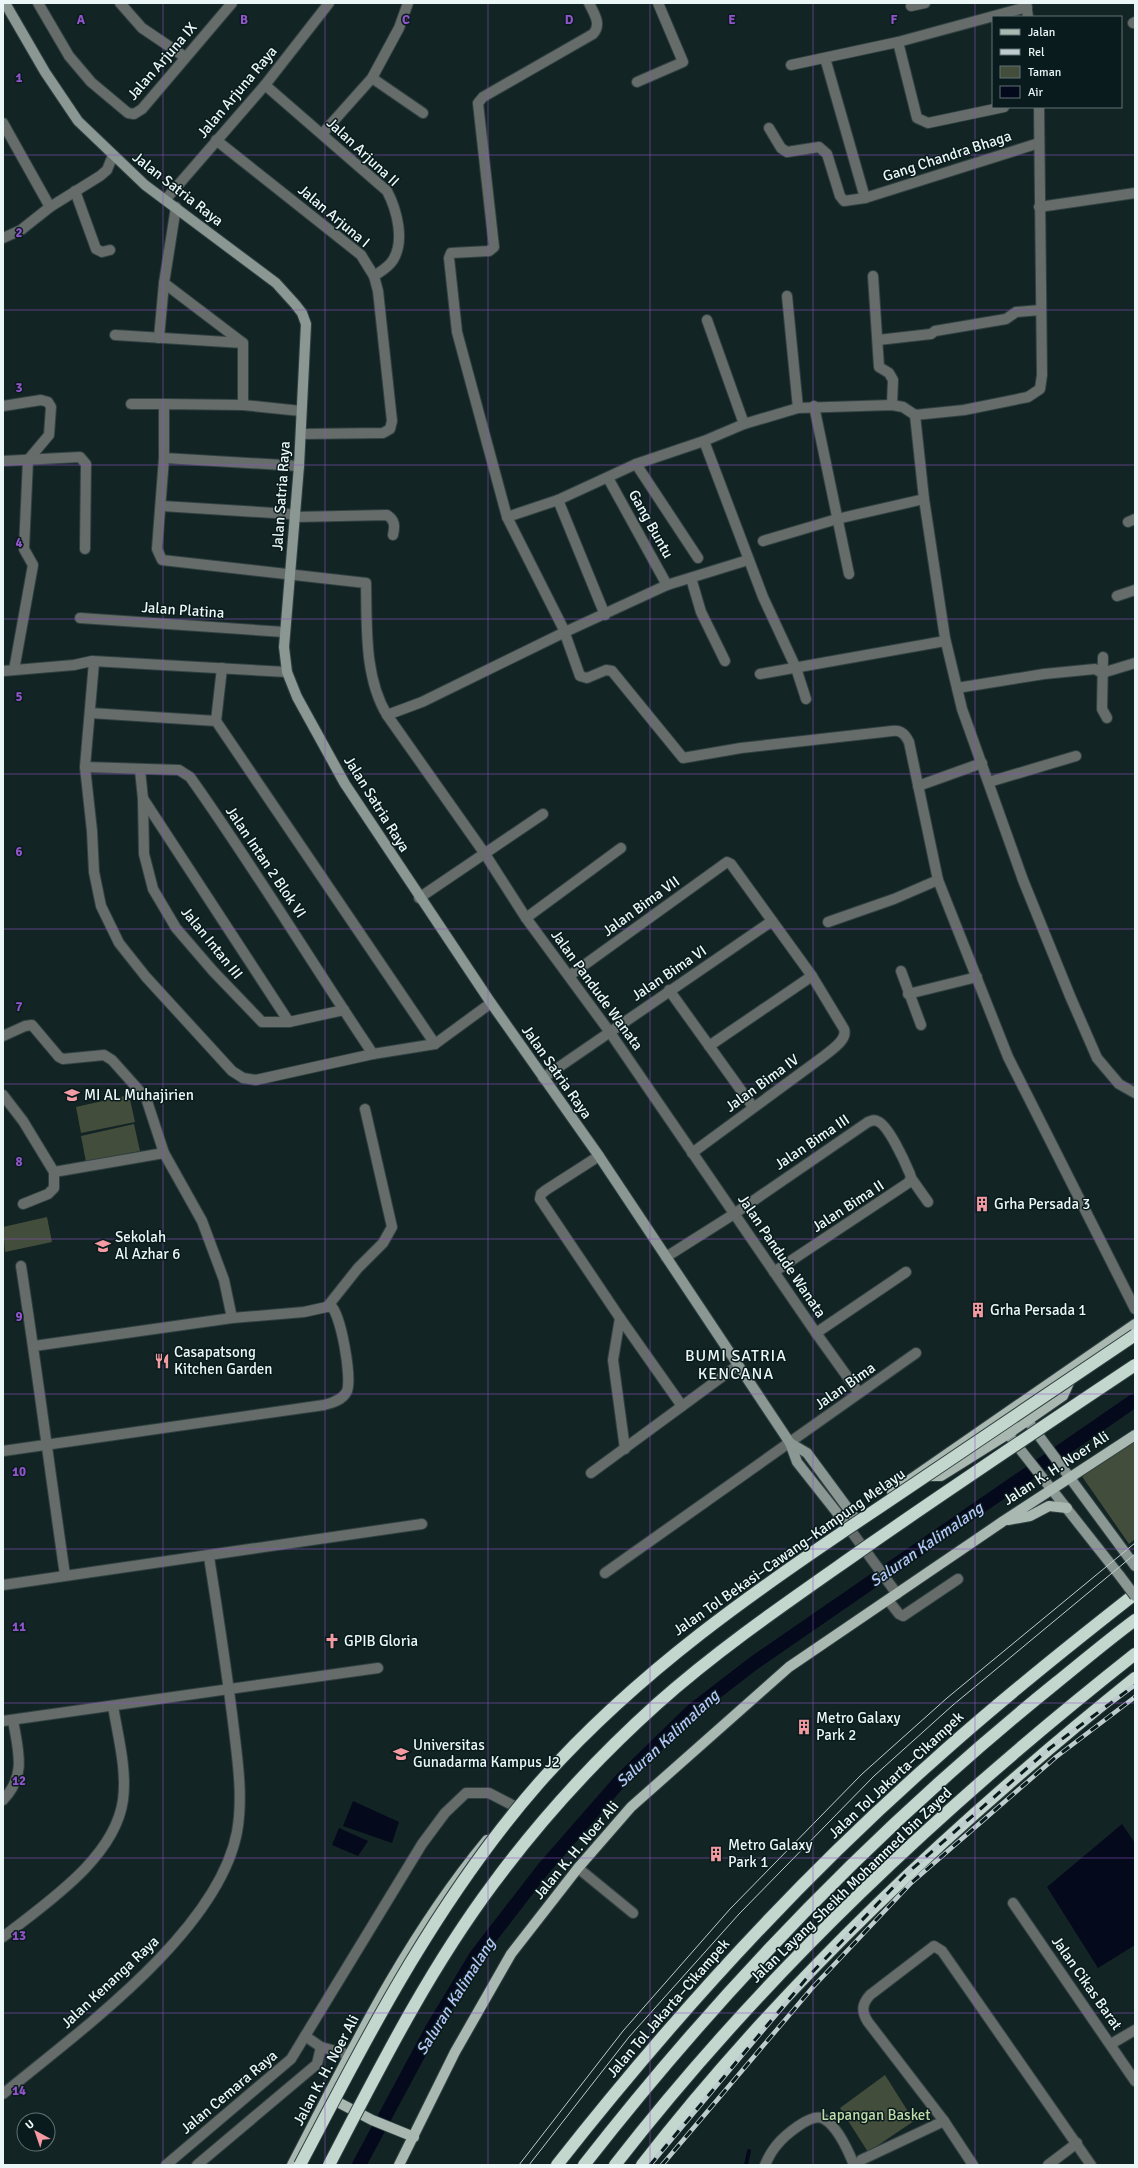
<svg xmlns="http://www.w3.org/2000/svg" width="1138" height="2168" font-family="Signika,sans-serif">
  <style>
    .green { fill: #434d3b }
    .water { fill: #05091c }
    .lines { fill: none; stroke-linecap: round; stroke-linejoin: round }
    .stream { stroke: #05091c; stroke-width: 4 }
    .canal { stroke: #05091c; stroke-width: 14 }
    .street-casing { stroke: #314142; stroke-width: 12 }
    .secondary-casing { stroke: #314142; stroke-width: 12 }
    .primary-casing { stroke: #314142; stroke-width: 12 }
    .highway-casing { stroke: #314142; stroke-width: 14 }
    .street { stroke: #656c69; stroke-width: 10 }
    .secondary { stroke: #8b9792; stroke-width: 10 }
    .primary { stroke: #a9b9b2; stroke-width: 10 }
    .highway { stroke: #c4d7cf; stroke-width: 12 }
    .tram { stroke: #bfcccd; stroke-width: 1 }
    .rail-casing { stroke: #bfcccd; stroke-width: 4.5 }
    .rail { stroke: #091b1c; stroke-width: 3; stroke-dasharray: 9; stroke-linecap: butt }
    .secondary-bridge-casing { stroke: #314142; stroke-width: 12; stroke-linecap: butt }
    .highway-bridge-casing { stroke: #314142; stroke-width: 14; stroke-linecap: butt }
    .secondary-bridge { stroke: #8b9792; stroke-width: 10 }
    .highway-bridge { stroke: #c4d7cf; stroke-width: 12 }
    .grid { fill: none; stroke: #9154ca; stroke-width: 1; stroke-opacity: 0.55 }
    .labels { text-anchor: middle; stroke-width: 3; stroke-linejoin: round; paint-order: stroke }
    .street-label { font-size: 15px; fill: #ebf6f7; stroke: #091b1c }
    .poi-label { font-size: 15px; fill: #ebf6f7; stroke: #091b1c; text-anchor: start }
    .park-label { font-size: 15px; fill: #c0dbaa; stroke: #091b1c }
    .neighbourhood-label { font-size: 16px; letter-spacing: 1px; fill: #ebf6f7; stroke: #091b1c }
    .water-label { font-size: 16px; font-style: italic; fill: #b5c6f7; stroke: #091b1c }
    .grid-label { font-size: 13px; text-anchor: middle; font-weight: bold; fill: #9154ca; stroke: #091b1c; stroke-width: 3; stroke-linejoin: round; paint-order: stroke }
  </style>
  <rect width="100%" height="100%" fill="#132425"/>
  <g class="green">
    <polygon points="129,1095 135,1122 81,1133 76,1107"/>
    <polygon points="134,1124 140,1151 86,1162 81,1136"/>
    <polygon points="47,1217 52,1242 5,1252 3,1227"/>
    <polygon points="1135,1436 1135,1539 1129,1544 1079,1472"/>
    <polygon points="885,2075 914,2121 868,2152 840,2108"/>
  </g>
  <g class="water">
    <polygon points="353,1801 399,1822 392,1843 343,1826"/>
    <polygon points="1122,1824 1135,1843 1135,1945 1098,1968 1047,1887"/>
    <polygon points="339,1828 368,1841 358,1856 332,1845"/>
  </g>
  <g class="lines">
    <polyline class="stream" points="746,2165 749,2151"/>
    <polyline class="canal" points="359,2165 432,2029 476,1956 544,1868 621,1780 693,1710 754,1663 1135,1400"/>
    <defs>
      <g id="street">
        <polyline points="38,3 69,56 91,82 128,113 134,114 142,109 232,3"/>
        <polyline points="120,3 142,28 185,57"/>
        <path d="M 589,3 C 594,14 602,24 593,34 L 483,97 L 478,103 L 494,247 L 489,251 L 451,253 L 449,258 L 457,332 L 507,517 L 563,628 L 580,676 L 587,678 L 606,670 L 612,671 L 683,758 L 741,748 L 892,731 C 901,730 905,734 909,742 L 938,880 L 1008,1057 L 1135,1309"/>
        <polyline points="1026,3 1028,17"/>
        <polyline points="911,6 925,3"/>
        <polyline points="1133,23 1135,22"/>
        <polyline points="898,42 917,118 928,123 1004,107"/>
        <polyline points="825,58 865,198"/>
        <polyline points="791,65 898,42 1027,7"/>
        <polyline points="372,78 423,113"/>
        <polyline points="637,82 683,62 658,3"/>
        <path d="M 265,85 L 387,191 C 397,210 405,241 393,260 C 389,267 380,272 374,276"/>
        <polyline points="3,123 50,207"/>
        <polyline points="769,128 781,148 787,152 819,147 827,154 840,196 844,201 865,198 1039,143"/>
        <polyline points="322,134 372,78 399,28 408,3"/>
        <polyline points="216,140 361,255 374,276 378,291 392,421 390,429 383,433 301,434"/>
        <polyline points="75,191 96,249 102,252 110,250"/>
        <polyline points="166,199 265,85 329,3"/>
        <polyline points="1039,207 1135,193"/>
        <polyline points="3,238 21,230 50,207 100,176 107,170 113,155"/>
        <polyline points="873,276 879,367 889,373 893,380 892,405"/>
        <polyline points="164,283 243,343 243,405"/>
        <polyline points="787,296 798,408"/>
        <polyline points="707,320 744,424 704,441 763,597 796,668 806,699"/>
        <polyline points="115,335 243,343"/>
        <polyline points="159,338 164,283 176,207"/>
        <polyline points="878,340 931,334 935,331 1006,319 1016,312 1041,310"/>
        <polyline points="131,404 164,404"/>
        <polyline points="3,406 41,400 48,402 51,407 49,435 28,460 24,549 33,565 14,670"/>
        <polyline points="814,406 849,574"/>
        <path d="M 301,411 L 243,405 L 164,404 L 164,458 L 157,549 L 162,560 L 366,583 C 367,626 364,677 387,715 L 485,854 L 526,918 L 609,1031 L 816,1333 L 859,1393"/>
        <polyline points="915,415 924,499 945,638 962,709 1023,880 1070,996 1097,1058 1119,1084 1135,1093"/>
        <polyline points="744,424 798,408 892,405 903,407 915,415 964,410 1028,397 1040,389 1042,375 1039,107"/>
        <polyline points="164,458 299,466"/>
        <polyline points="3,461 80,457 86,464 85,549"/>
        <polyline points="636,464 698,558"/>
        <polyline points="608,478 667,585"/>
        <polyline points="558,500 605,615"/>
        <path d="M 162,506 L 290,514 L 295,517 L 387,515 C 395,520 395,526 393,535"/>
        <polyline points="507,517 558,500 636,464 704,441"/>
        <polyline points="1128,522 1135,519"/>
        <polyline points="763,541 837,519 924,499"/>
        <polyline points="691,578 701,612 725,661"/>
        <polyline points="1117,596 1135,590"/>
        <polyline points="80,618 284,632"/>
        <polyline points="1103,657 1102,709 1107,718"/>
        <polyline points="94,662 85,767 92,831 94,872 101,906 119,943 146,977 232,1071 243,1078 256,1080 373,1054 435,1044 491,1003"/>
        <polyline points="3,671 74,665 92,661 287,672"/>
        <polyline points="760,674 945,641"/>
        <polyline points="957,688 1044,674 1095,669 1102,673 1135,663"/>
        <polyline points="90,713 216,721 435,1044"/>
        <polyline points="387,715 422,702 565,632 667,585 748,560"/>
        <polyline points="216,721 222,668"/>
        <path d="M 85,767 L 179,770 L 190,777 C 254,867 311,962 373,1054"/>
        <polyline points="140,770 143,799 144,854 153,889 176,928 213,971 262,1022 289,1022 344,1010"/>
        <polyline points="989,782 1076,756"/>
        <polyline points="918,786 982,763"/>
        <polyline points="144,800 289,1022"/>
        <polyline points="419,898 543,814"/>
        <polyline points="526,918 621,848"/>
        <polyline points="828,922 894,899 938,880"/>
        <polyline points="901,971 921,1025"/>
        <path d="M 569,976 L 727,862 L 731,864 L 812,976 L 844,1029 C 848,1040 831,1050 824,1056 L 692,1153"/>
        <polyline points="669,990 753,1107"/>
        <polyline points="908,994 977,977"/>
        <polyline points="3,1036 25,1026 32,1025 59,1057 63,1059 104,1055 112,1060 146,1098 164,1153"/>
        <polyline points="709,1046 812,976"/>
        <polyline points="543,1078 772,921"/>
        <polyline points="3,1095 23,1121 54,1172 54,1188 48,1194 23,1204"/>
        <polyline points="599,1156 546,1190 541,1194 540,1199 620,1318 682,1406"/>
        <polyline points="54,1172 164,1153 202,1221 224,1280 232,1318"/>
        <polyline points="911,1178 928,1202"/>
        <path d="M 666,1257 L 734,1214 L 868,1122 C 871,1121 874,1119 877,1121 C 888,1124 905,1162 910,1174 L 911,1178 L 908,1183 L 774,1272"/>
        <path d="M 21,1266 C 37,1369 50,1472 65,1575"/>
        <polyline points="327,1307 358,1268 383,1243 392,1227 365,1109"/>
        <polyline points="620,1318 613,1360 625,1449"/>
        <polyline points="816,1333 906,1272"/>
        <path d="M 3,1451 L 324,1405 C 332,1403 343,1400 347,1391 C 352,1377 341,1315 331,1306 L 304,1312 L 232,1318 L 34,1346"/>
        <polyline points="591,1473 738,1365"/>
        <polyline points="846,1524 897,1594"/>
        <polyline points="605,1573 916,1353"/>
        <polyline points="3,1585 422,1524"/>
        <polyline points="888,1600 899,1614 903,1616 958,1579"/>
        <polyline points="3,1721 378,1668"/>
        <path d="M 3,1800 C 27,1775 18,1751 13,1720"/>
        <polyline points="578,1868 633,1913"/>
        <polyline points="1013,1903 1135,2081"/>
        <path d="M 3,1937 C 46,1903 115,1858 123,1800 C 127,1769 118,1737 113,1706"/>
        <polyline points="305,2036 321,2047 350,2055"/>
        <polyline points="1111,2044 1135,2030"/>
        <path d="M 3,2094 C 78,2032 218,1932 237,1832 C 243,1799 238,1763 234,1730 C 227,1672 218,1614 209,1557"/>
        <polyline points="861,2160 944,2121"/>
        <polyline points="166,2165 291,2059 422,1844 445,1813 466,1793 489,1793 514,1806"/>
        <polyline points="197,2165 317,2064 321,2047"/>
        <path d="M 765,2165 C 768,2158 771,2152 776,2146 C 783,2137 812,2111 824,2119 C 838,2127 848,2150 854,2165"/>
        <path d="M 973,2165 L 944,2121 L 868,2022 C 861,2011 862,2004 870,1995 L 934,1946 L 942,1951 L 1091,2165"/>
        <polyline points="1048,2165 1077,2143"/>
      </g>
      <g id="secondary">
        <polyline points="5,3 45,72 78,121 145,185 276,283 295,304 302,313 306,324 299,466 284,647 287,672 297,697 345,784 491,1003 599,1156 790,1443 797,1462 846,1524"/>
        <polyline points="1028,1421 1135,1566"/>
        <polyline points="1008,1434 1120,1576"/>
        <polyline points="790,1443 807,1453 855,1518"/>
      </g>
      <g id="primary">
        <polyline points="923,1476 941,1476 1008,1434 1063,1396 1072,1376"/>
        <polyline points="892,1492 1135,1324"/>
        <polyline points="1008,1520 1030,1516 1049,1506 1067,1508"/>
        <polyline points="328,2097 372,2120 414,2137"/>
        <path d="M 292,2165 C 350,2053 406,1938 487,1840"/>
        <polyline points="399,2165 455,2052 511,1954 578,1868 631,1807 789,1667 1002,1522 1135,1435"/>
      </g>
      <g id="highway">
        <path d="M 557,2165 C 671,2020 795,1883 933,1761 C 998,1702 1066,1648 1135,1594"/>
        <path d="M 584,2165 C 723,1987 880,1825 1056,1683 C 1082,1662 1108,1640 1135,1620"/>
        <path d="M 615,2165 C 765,1972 944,1805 1135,1654"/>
        <path d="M 642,2165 C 784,1982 955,1823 1135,1678"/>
      </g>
    </defs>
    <use href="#street" class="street-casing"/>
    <use href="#secondary" class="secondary-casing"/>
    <use href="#primary" class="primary-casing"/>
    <use href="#highway" class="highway-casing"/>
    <use href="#street" class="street"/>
    <use href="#secondary" class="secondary"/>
    <use href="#primary" class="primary"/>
    <use href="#highway" class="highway"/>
    <g class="tram">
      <polyline points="519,2165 623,2031 730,1909 862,1774 947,1698 1135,1543"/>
      <polyline points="529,2165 629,2037 739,1914 874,1776 953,1705 1135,1554"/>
    </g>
    <defs>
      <g id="rail">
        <polyline points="650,2165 806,1979 904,1876 1050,1748 1135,1685"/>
        <polyline points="662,2165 813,1987 911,1883 1056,1757 1135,1697"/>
      </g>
    </defs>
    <use href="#rail" class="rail-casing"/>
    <use href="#rail" class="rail"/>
    <defs>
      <polyline id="secondary-bridge" points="1120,1576 1135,1596"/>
      <g id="highway-bridge">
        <path d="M 300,2165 C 370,2031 439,1897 539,1783 C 637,1672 758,1588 880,1507 C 965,1449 1050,1392 1135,1335"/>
        <path d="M 329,2165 C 379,2069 428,1971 493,1884 C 541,1819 597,1758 657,1704 C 722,1646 795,1597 866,1547 C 955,1485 1045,1425 1135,1365"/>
      </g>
    </defs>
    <use href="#secondary-bridge" class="secondary-bridge-casing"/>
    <use href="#highway-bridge" class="highway-bridge-casing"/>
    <use href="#secondary-bridge" class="secondary-bridge"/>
    <use href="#highway-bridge" class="highway-bridge"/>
  </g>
  <path class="grid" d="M 163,3 L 163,2165M 325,3 L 325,2165M 488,3 L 488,2165M 650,3 L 650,2165M 813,3 L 813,2165M 975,3 L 975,2165M 3,155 L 1135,155M 3,310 L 1135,310M 3,465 L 1135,465M 3,619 L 1135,619M 3,774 L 1135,774M 3,929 L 1135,929M 3,1084 L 1135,1084M 3,1239 L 1135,1239M 3,1394 L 1135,1394M 3,1549 L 1135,1549M 3,1703 L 1135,1703M 3,1858 L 1135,1858M 3,2013 L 1135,2013"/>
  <defs>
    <symbol id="school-bare" viewBox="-9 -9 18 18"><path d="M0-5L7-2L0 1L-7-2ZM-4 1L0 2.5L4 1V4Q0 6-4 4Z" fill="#f49aa3" stroke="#091b1c" stroke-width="2.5" paint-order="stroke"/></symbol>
    <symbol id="building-bare" viewBox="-9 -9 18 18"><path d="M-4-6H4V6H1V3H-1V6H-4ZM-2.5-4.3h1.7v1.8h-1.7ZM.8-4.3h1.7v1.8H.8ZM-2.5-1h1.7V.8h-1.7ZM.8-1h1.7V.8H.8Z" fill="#f49aa3" stroke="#091b1c" stroke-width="2.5" paint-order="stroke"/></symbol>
    <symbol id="restaurant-bare" viewBox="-9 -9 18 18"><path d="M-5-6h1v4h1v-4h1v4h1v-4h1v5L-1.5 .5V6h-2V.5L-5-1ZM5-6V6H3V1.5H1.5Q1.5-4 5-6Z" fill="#f49aa3" stroke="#091b1c" stroke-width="2.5" paint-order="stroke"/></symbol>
    <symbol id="church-bare" viewBox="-9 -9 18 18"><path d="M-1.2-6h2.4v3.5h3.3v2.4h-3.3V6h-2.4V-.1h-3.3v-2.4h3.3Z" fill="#f49aa3" stroke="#091b1c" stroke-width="2.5" paint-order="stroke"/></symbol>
    <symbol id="university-bare" viewBox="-9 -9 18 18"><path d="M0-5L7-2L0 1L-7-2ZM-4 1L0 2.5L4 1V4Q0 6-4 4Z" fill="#f49aa3" stroke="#091b1c" stroke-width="2.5" paint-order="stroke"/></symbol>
  </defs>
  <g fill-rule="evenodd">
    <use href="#school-bare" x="61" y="1084" width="22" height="22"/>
    <use href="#building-bare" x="971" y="1193" width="22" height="22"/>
    <use href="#school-bare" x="92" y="1235" width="22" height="22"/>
    <use href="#building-bare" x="967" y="1299" width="22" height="22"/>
    <use href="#restaurant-bare" x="151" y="1350" width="22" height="22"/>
    <use href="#church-bare" x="321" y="1630" width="22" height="22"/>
    <use href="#building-bare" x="793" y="1716" width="22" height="22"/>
    <use href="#university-bare" x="390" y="1743" width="22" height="22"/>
    <use href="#building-bare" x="705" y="1843" width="22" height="22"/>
  </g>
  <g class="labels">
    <g class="street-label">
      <text transform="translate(162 61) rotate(-49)" y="5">Jalan Arjuna IX</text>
      <text transform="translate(237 92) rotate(-50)" y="5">Jalan Arjuna Raya</text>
      <text transform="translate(363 152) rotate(43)" y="5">Jalan Arjuna II</text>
      <text transform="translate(947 156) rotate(-18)" y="5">Gang Chandra Bhaga</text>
      <text transform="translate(178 189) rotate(38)" y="5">Jalan Satria Raya</text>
      <text transform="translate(334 216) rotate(40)" y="5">Jalan Arjuna I</text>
      <text transform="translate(281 496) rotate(-86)" y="5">Jalan Satria Raya</text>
      <text transform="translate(651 524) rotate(61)" y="5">Gang Buntu</text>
      <text transform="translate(183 610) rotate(4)" y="5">Jalan Platina</text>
      <text transform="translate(377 804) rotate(58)" y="5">Jalan Satria Raya</text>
      <text transform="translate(266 862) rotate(56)" y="5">Jalan Intan 2 Blok VI</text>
      <text transform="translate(641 906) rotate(-36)" y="5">Jalan Bima VII</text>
      <text transform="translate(212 943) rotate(51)" y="5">Jalan Intan III</text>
      <text transform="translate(669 973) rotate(-34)" y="5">Jalan Bima VI</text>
      <text transform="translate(597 990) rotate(54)" y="5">Jalan Pandude Wanata</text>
      <text transform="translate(557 1072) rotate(55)" y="5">Jalan Satria Raya</text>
      <text transform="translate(762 1083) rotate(-36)" y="5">Jalan Bima IV</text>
      <text transform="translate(812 1142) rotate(-34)" y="5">Jalan Bima III</text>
      <text transform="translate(848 1206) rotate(-33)" y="5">Jalan Bima II</text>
      <text transform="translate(782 1256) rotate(56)" y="5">Jalan Pandude Wanata</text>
      <text transform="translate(845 1386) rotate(-35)" y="5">Jalan Bima</text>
      <text transform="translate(1056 1468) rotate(-33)" y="5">Jalan K. H. Noer Ali</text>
      <text transform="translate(789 1552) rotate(-35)" y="5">Jalan Tol Bekasi–Cawang–Kampung Melayu</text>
      <text transform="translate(896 1775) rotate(-43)" y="5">Jalan Tol Jakarta–Cikampek</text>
      <text transform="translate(576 1850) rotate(-50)" y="5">Jalan K. H. Noer Ali</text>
      <text transform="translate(851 1885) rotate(-44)" y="5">Jalan Layang Sheikh Mohammed bin Zayed</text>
      <text transform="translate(110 1982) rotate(-43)" y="5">Jalan Kenanga Raya</text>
      <text transform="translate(1087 1983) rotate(55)" y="5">Jalan Cikas Barat</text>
      <text transform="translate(668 2008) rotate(-49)" y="5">Jalan Tol Jakarta–Cikampek</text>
      <text transform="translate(326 2070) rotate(-62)" y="5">Jalan K. H. Noer Ali</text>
      <text transform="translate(229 2092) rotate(-40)" y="5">Jalan Cemara Raya</text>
    </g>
    <g class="poi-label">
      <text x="84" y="1100">MI AL Muhajirien</text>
      <text x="994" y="1209">Grha Persada 3</text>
      <text x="115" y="1242">Sekolah<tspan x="115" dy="17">Al Azhar 6</tspan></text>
      <text x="990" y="1315">Grha Persada 1</text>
      <text x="174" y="1357">Casapatsong<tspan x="174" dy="17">Kitchen Garden</tspan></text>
      <text x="344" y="1646">GPIB Gloria</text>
      <text x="816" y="1723">Metro Galaxy<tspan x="816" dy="17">Park 2</tspan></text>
      <text x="413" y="1750">Universitas<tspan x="413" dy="17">Gunadarma Kampus J2</tspan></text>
      <text x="728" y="1850">Metro Galaxy<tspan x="728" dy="17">Park 1</tspan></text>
    </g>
    <g class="park-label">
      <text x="876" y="2120">Lapangan Basket</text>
    </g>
    <g class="neighbourhood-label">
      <text x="736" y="1361">BUMI SATRIA<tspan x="736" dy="18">KENCANA</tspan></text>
    </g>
    <g class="water-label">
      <text transform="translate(926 1544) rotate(-35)" y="6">Saluran Kalimalang</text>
      <text transform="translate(667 1738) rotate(-43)" y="6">Saluran Kalimalang</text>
      <text transform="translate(455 1996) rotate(-58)" y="6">Saluran Kalimalang</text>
    </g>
  </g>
  <g class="grid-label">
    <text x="81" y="24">A</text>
    <text x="244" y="24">B</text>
    <text x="406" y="24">C</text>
    <text x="569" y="24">D</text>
    <text x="732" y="24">E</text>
    <text x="894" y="24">F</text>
    <text x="19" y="82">1</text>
    <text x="19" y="237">2</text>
    <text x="19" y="392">3</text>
    <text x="19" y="547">4</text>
    <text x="19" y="701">5</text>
    <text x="19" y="856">6</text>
    <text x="19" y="1011">7</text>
    <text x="19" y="1166">8</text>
    <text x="19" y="1321">9</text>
    <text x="19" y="1476">10</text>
    <text x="19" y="1631">11</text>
    <text x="19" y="1785">12</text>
    <text x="19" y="1940">13</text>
    <text x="19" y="2095">14</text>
  </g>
  <rect width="1138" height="2168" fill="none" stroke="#ebf6f7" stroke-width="8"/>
  <rect x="992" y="16" width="130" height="92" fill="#091b1c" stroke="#637374"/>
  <rect x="1000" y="29" width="20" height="6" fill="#a9b9b2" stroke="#637374"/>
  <text x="1028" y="36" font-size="12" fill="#ebf6f7">Jalan</text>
  <rect x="1000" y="49" width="20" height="6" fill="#bfcccd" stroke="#637374"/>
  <text x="1028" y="56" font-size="12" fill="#ebf6f7">Rel</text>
  <rect x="1000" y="66" width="20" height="12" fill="#434d3b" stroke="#637374"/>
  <text x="1028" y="76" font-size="12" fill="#ebf6f7">Taman</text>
  <rect x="1000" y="86" width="20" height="12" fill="#05091c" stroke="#637374"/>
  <text x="1028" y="96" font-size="12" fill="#ebf6f7">Air</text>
  <g transform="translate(36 2132) rotate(320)"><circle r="19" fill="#091b1c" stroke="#637374"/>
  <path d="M0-3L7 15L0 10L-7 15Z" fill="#f49aa3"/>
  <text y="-6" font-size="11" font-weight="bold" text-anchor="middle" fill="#ebf6f7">U</text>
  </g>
</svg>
